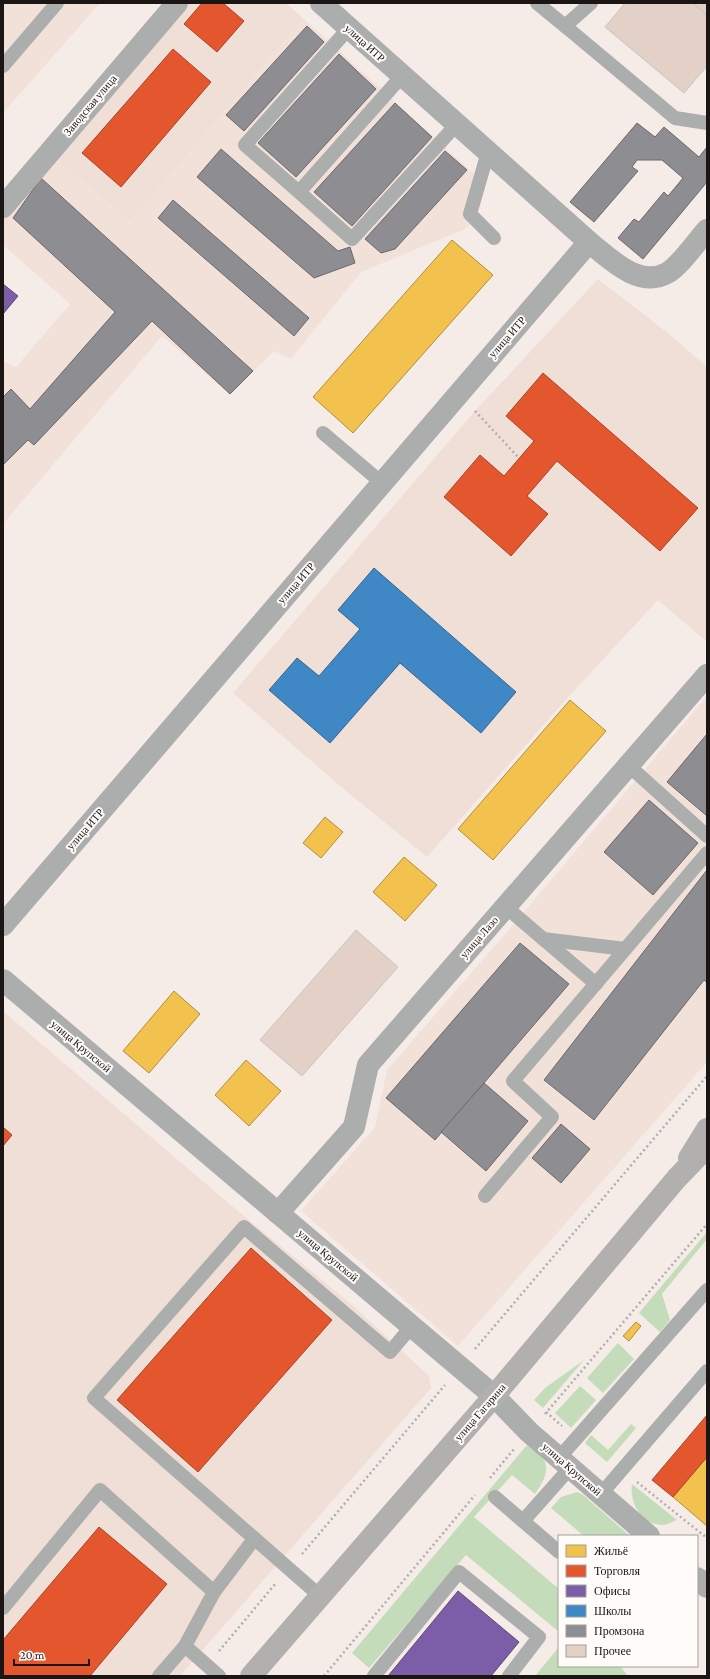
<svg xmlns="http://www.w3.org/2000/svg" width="710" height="1679" font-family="'Crimson Pro',serif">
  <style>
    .built { fill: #f0dfd7 }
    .industrial { fill: #f2e1d8 }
    .green { fill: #c5dcbb }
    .homes { fill: #f2c14e; stroke: #b28e3c }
    .shops { fill: #e4572e; stroke: #a84426 }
    .offices { fill: #7b5ea7; stroke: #5e487b }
    .schools { fill: #3f88c5; stroke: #346690 }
    .industry { fill: #8d8d92; stroke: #6b696c }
    .building { fill: #e3d1c8; stroke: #cbc4c1 }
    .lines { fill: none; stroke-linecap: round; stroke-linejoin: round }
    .path { stroke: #b0aeac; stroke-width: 2.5; stroke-dasharray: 2 3; stroke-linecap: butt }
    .service { stroke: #acadad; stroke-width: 14 }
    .minor { stroke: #acadad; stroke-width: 22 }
    .primary { stroke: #b1b0ae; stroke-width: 22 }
    .labels { text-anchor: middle; stroke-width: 4; stroke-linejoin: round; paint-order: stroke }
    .street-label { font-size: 11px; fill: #1b1613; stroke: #fefbf9 }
  </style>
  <rect width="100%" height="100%" fill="#f5ece8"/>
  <g class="built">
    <polygon points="179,3 286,3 304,19 130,222 50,154"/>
    <polygon points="598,279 664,330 707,367 707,642 658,600 570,695 427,857 340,786 233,693 475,411"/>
    <polygon points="3,1011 232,1206 350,1303 429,1376 431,1388 180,1676 3,1676"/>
  </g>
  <g class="industrial">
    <polygon points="3,3 100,3 3,113"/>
    <polygon points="304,19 484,183 474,221 463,230 361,272 291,359 274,351 230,394 162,336 3,524 3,361 16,367 70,304 3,245 3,208 50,154 130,222"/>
    <polygon points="707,696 707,1062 458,1346 301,1211 375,1127 387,1070 512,926"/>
  </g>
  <g class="green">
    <polygon points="707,1232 707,1239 662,1294 670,1320 660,1332 639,1313"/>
    <polygon points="618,1343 634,1359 603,1393 587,1378"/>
    <polygon points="584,1360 543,1408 534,1400 545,1388"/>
    <polygon points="580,1386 596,1400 571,1428 555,1413"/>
    <polygon points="631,1424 636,1428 607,1462 585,1443 591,1435 608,1450"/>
    <path d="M 527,1445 C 532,1449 541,1455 544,1460 C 550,1472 542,1484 535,1494 L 512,1475 L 474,1517 L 559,1589 L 559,1632 L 466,1555 L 369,1668 L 352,1653 Z"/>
    <path d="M 632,1484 L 677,1520 C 672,1522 666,1525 662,1525 C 641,1524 629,1502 632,1484 Z"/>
    <polygon points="577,1492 582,1494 630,1536 584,1536 551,1508 561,1497"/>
    <polygon points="559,1647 559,1666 620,1666 628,1676 535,1676"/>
  </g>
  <g class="homes">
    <polygon points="452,240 493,275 353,433 313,397"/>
    <polygon points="570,700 606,731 493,860 458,829"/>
    <polygon points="325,817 343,832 321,858 303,843"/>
    <polygon points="404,857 437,885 405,921 373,892"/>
    <polygon points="174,991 200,1014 149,1073 123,1051"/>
    <polygon points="246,1060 281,1091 249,1126 215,1095"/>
    <polygon points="636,1322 641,1326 629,1341 623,1336"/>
    <polygon points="707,1457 707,1526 673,1497"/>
  </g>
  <g class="shops">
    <polygon points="202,3 223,3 244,21 217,52 184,24"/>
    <polygon points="173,49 211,82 121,187 82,153"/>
    <polygon points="543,373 698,508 660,551 557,461 527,496 548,514 511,556 444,497 480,455 504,476 534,441 506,416"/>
    <polygon points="3,1127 12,1135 3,1146"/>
    <polygon points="251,1248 332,1320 198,1472 117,1400"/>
    <polygon points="707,1415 707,1457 673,1497 652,1480"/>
    <polygon points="99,1527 167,1584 90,1676 3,1676 3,1640"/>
  </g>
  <g class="offices">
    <polygon points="3,284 18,296 3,314"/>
    <polygon points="458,1591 519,1642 491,1676 388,1676"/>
  </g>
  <polygon class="schools" points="374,568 516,692 481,733 400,663 330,743 269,690 297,658 319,676 360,629 338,610"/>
  <g class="industry">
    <polygon points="307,26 324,42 244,131 226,115"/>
    <polygon points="339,54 376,89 296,177 258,143"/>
    <polygon points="395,103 432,137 352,226 314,192"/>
    <polygon points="637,123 655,137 664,127 699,157 707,147 707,182 643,259 618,238 634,219 639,222 664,192 668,196 683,178 662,160 637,160 632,167 638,171 594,222 570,202"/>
    <polygon points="221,149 338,251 350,247 355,263 314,278 197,177"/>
    <polygon points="445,151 467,170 395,249 381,253 365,239"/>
    <polygon points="41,178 253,371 230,394 152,321 34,445 28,440 3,465 3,397 11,389 30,409 115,312 13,218"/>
    <polygon points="173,200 309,318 294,336 158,218"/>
    <polygon points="707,734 707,816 667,782"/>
    <polygon points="649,800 698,843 653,895 604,852"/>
    <polygon points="707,870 707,983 704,980 594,1120 544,1080"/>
    <polygon points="520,943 569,984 435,1140 386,1098"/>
    <polygon points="484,1083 528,1121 486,1171 441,1132"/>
    <polygon points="561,1124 590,1149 561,1183 532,1158"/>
  </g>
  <g class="building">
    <polygon points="625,3 693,3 707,15 707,66 684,93 605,27"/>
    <polygon points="693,3 707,3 707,15"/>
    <polygon points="356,930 398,967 302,1076 260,1040"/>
  </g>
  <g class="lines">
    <g class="path">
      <polyline points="475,411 519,458"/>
      <polyline points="475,1349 707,1076"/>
      <polyline points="546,1412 562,1426"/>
      <polyline points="545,1414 707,1224"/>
      <polyline points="490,1478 514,1449"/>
      <polyline points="637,1482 707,1538"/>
      <polyline points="302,1554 445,1385"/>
      <polyline points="219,1651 276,1583"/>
      <polyline points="324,1676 475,1495"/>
    </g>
    <g class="service">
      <polyline points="537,3 565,26 591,3"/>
      <polyline points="565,26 675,118 707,123"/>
      <polyline points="3,66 57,3"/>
      <polyline points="402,76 299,192 352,239 457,124"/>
      <polyline points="488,152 470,214 494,238"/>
      <polyline points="299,192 245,145 349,28"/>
      <polyline points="323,433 382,483"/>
      <polyline points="628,765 707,836"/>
      <polyline points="506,907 596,984"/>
      <polyline points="543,939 625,949"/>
      <polyline points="485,1196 552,1117 513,1081 707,853"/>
      <polyline points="559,1458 707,1290"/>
      <polyline points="601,1494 707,1371"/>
      <polyline points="495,1497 559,1552"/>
      <polyline points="523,1521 570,1468"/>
      <polyline points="320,1596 94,1398 244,1227 390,1352 412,1326"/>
      <polyline points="3,1608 100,1490 214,1592"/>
      <polyline points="185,1646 219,1676"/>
      <polyline points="159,1676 185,1646 214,1592 254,1539"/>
      <polyline points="374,1676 459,1572 539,1637 509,1676"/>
    </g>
    <g class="minor">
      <path d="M 321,3 L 589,242 C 609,258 639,289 667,273 C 679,267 697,241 707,230"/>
      <polyline points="3,207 177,3"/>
      <polyline points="3,925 589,242"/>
      <polyline points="3,980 494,1396 529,1432 649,1536"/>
      <polyline points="278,1213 354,1127 368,1065 707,675"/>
      <polyline points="697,1578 707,1587"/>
    </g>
    <g class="primary">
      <polyline points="689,1158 707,1129"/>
      <polyline points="251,1676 494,1396 677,1178 707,1147"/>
    </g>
  </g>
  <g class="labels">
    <g class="street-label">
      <text transform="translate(365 43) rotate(42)" y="4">улица ИТР</text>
      <text transform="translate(90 105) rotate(-50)" y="4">Заводская улица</text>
      <text transform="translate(507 337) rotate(-49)" y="4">улица ИТР</text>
      <text transform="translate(296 583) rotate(-49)" y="4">улица ИТР</text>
      <text transform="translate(85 829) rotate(-49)" y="4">улица ИТР</text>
      <text transform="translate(479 937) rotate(-49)" y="4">улица Лазо</text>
      <text transform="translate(81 1046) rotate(40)" y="4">улица Крупской</text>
      <text transform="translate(328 1255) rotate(40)" y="4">улица Крупской</text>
      <text transform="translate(480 1412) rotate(-49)" y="4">улица Гагарина</text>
      <text transform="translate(572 1469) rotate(41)" y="4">улица Крупской</text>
    </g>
  </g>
  <rect width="710" height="1679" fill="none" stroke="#1b1613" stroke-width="8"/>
  <rect x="558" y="1535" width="140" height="132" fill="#fefbf9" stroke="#a39f9d"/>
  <rect x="566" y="1545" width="20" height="12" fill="#f2c14e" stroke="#a39f9d"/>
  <text x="594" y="1555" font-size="12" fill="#1b1613">Жильё</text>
  <rect x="566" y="1565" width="20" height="12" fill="#e4572e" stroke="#a39f9d"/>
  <text x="594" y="1575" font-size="12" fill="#1b1613">Торговля</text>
  <rect x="566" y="1585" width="20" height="12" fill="#7b5ea7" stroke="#a39f9d"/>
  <text x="594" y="1595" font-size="12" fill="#1b1613">Офисы</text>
  <rect x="566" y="1605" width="20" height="12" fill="#3f88c5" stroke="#a39f9d"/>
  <text x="594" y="1615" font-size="12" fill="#1b1613">Школы</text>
  <rect x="566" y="1625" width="20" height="12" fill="#8d8d92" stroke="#a39f9d"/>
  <text x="594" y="1635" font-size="12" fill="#1b1613">Промзона</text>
  <rect x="566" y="1645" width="20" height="12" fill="#e3d1c8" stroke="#a39f9d"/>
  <text x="594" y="1655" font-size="12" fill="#1b1613">Прочее</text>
  <path d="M14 1659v6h75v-6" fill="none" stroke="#1b1613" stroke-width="2"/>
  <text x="20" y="1659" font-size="12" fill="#1b1613" stroke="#fefbf9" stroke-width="3" paint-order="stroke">20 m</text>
</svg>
